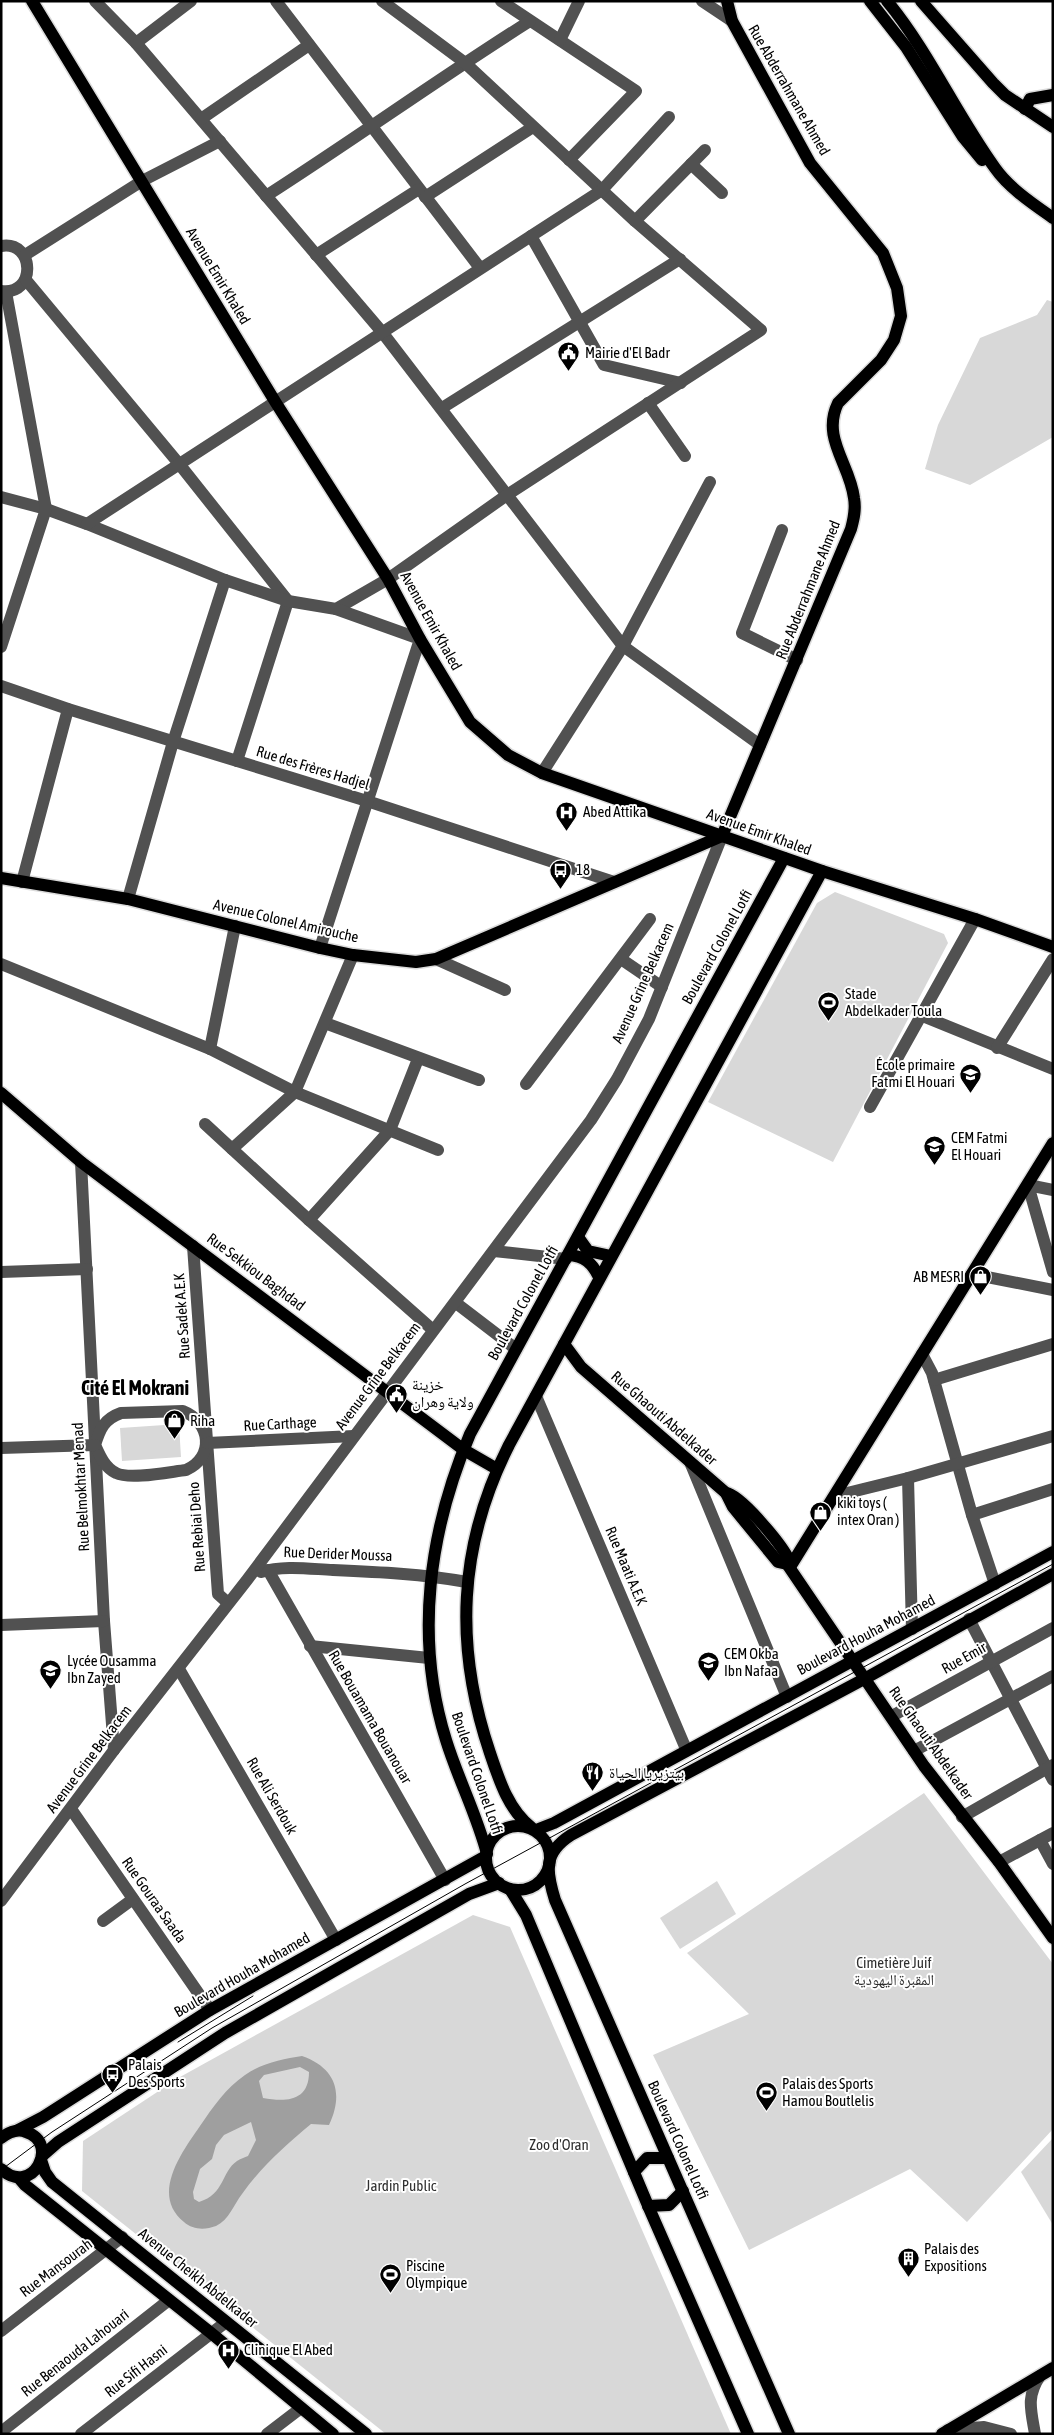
<svg xmlns="http://www.w3.org/2000/svg" width="1054" height="2435" font-family="'Asap Condensed','Noto Naskh Arabic',sans-serif">
  <style>
    .green { fill: #d8d8d8 }
    .water { fill: #9f9f9f; fill-rule: evenodd }
    .lines { fill: none; stroke-linecap: round; stroke-linejoin: round }
    .major-casing { stroke: #dbdbdb; stroke-width: 15 }
    .minor { stroke: #515151; stroke-width: 12 }
    .major { stroke: #000; stroke-width: 12 }
    .tram { stroke: #000; stroke-width: 1 }
    .labels { text-anchor: middle; stroke-width: 4; stroke-linejoin: round; paint-order: stroke }
    .street-label { font-size: 15px; fill: #000; stroke: #fff }
    .poi-label { font-size: 15px; fill: #000; stroke: #fff; text-anchor: start }
    .park-label { font-size: 15px; fill: #2f2f2f; stroke: #fff }
    .district-label { font-size: 20px; font-weight: bold; fill: #000; stroke: #fff }
  </style>
  <rect width="100%" height="100%" fill="#fff"/>
  <g class="green">
    <polygon points="1047,300 1053,302 1053,437 970,485 925,469 938,425 980,338 1037,315"/>
    <polygon points="835,892 944,934 948,943 833,1162 708,1102 817,903"/>
    <polygon points="179,1424 181,1457 122,1461 120,1428"/>
    <polygon points="924,1793 1053,1964 1053,2129 967,2222 910,2169 749,2250 653,2055 749,2014 687,1953"/>
    <polygon points="717,1881 736,1914 680,1949 660,1918"/>
    <polygon points="473,1915 510,1927 731,2434 386,2434 82,2191 83,2141 180,2077"/>
    <polygon points="1053,2138 1053,2225 1021,2172"/>
  </g>
  <path class="water" d="M 302,2056 C 336,2068 344,2093 329,2125 L 311,2124 C 286,2145 261,2167 242,2194 C 234,2204 229,2220 216,2226 C 205,2230 193,2230 184,2222 C 150,2195 182,2152 200,2126 C 213,2107 226,2088 245,2075 C 262,2063 283,2059 302,2056 ZM 300,2067 L 309,2072 C 309,2102 285,2102 263,2098 L 259,2081 L 264,2075 ZM 251,2122 L 256,2140 L 248,2156 C 245,2157 240,2159 237,2161 C 221,2172 225,2194 199,2202 L 194,2199 L 193,2192 L 200,2169 L 212,2159 L 216,2145 L 224,2135 Z"/>
  <g class="lines">
    <defs>
      <g id="major">
        <polyline points="32,1 276,403 388,579 420,639 470,722 508,755 542,773 822,871 975,919 1053,947"/>
        <polyline points="870,1 906,47 963,137 982,160"/>
        <path d="M 887,1 C 929,52 956,114 995,168 C 1009,188 1033,204 1053,218"/>
        <polyline points="921,1 993,83 1005,95 1053,127"/>
        <polyline points="1025,109 1030,99 1053,95"/>
        <path d="M 1,878 L 128,899 L 320,948 L 353,955 L 416,962 L 436,959 L 722,836 L 851,529 C 854,518 856,509 854,498 C 850,464 821,438 838,403 L 881,360 L 894,340 L 901,316 L 897,288 L 883,253 L 810,163 L 732,21 L 727,1"/>
        <polyline points="1,1093 81,1162 464,1450 497,1469"/>
        <polyline points="578,1237 588,1251 611,1256"/>
        <path d="M 568,1255 C 585,1256 592,1263 599,1277"/>
        <path d="M 564,1344 L 581,1367 L 726,1493 C 741,1495 782,1545 789,1560 L 787,1564 L 924,1766 L 999,1862 L 1053,1938"/>
        <polyline points="726,1493 733,1507 778,1562 787,1564"/>
        <polyline points="790,1567 1053,1143"/>
        <circle cx="518" cy="1858" r="32"/>
        <path d="M 532,1828 C 509,1811 499,1780 490,1753 C 454,1646 458,1546 509,1445 L 822,871"/>
        <polyline points="536,1830 554,1823 1053,1552"/>
        <path d="M 487,1854 C 477,1815 458,1779 446,1740 C 414,1638 429,1531 470,1434 L 784,858"/>
        <polyline points="510,1889 526,1915 649,2208 748,2434"/>
        <polyline points="18,2130 43,2117 210,2010 486,1856"/>
        <path d="M 1,2138 C 9,2132 17,2128 26,2132 C 61,2143 32,2198 1,2169"/>
        <polyline points="42,2156 58,2142 225,2033 469,1894 499,1883"/>
        <polyline points="41,2160 45,2172 52,2182 366,2434"/>
        <polyline points="634,2172 647,2158 668,2158"/>
        <polyline points="19,2178 25,2185 211,2333 333,2434"/>
        <polyline points="648,2206 669,2205 683,2191"/>
        <path d="M 789,2434 L 555,1900 C 546,1871 543,1853 571,1835 L 866,1678 L 1053,1574"/>
        <polyline points="942,2434 1053,2368"/>
      </g>
    </defs>
    <use href="#major" class="major-casing"/>
    <g class="minor">
      <polyline points="95,1 136,43 382,332 623,646 760,745"/>
      <polyline points="276,1 480,268"/>
      <polyline points="501,1 636,91 569,160"/>
      <polyline points="702,1 732,21"/>
      <polyline points="560,40 579,1"/>
      <polyline points="136,43 191,1"/>
      <polyline points="201,119 309,45"/>
      <polyline points="691,164 722,193"/>
      <path d="M 266,196 C 355,139 441,77 530,21"/>
      <polyline points="425,197 533,127"/>
      <polyline points="635,221 705,150"/>
      <polyline points="531,236 604,365 681,383"/>
      <path d="M 1,246 C 35,240 37,296 1,291"/>
      <polyline points="25,255 142,181 220,141"/>
      <polyline points="316,255 419,189"/>
      <polyline points="26,280 180,465 288,601 237,761"/>
      <polyline points="648,403 685,456"/>
      <polyline points="442,408 680,259"/>
      <polyline points="1,497 46,509 87,524 225,580 288,601 336,609 388,579 507,495 761,330 635,221 464,62 382,1"/>
      <polyline points="87,524 602,190 669,117"/>
      <polyline points="782,530 742,633 797,660"/>
      <polyline points="1,647 46,509 6,292"/>
      <polyline points="1,686 68,709 367,801 614,882"/>
      <polyline points="542,773 623,646 710,482"/>
      <polyline points="22,882 68,709"/>
      <polyline points="128,899 173,742 225,580"/>
      <polyline points="320,948 420,639 336,609"/>
      <polyline points="436,959 505,990"/>
      <polyline points="621,959 662,987"/>
      <polyline points="1,964 210,1049 295,1092 438,1150"/>
      <polyline points="920,1015 1053,1069"/>
      <polyline points="325,1023 479,1080"/>
      <polyline points="997,1048 1053,959"/>
      <polyline points="210,1049 235,926"/>
      <polyline points="526,1084 650,919"/>
      <polyline points="870,1107 975,919"/>
      <polyline points="205,1124 309,1220 433,1330"/>
      <polyline points="232,1149 295,1092 353,955"/>
      <polyline points="81,1162 104,1621 114,1750"/>
      <polyline points="1053,1190 1028,1185 1053,1272"/>
      <polyline points="309,1220 390,1130 418,1059"/>
      <polyline points="193,1246 218,1594 228,1603"/>
      <polyline points="494,1251 566,1259"/>
      <polyline points="1,1272 87,1269"/>
      <polyline points="972,1274 1053,1290"/>
      <polyline points="456,1303 516,1349"/>
      <polyline points="922,1354 932,1373 972,1515 995,1584"/>
      <polyline points="934,1380 1053,1344"/>
      <polyline points="536,1396 686,1749"/>
      <path d="M 183,1411 C 211,1422 215,1457 186,1470 C 169,1472 130,1480 116,1473 C 105,1468 100,1456 95,1445 C 100,1429 104,1419 121,1413 Z"/>
      <polyline points="207,1443 354,1436"/>
      <polyline points="1,1448 95,1445"/>
      <polyline points="690,1462 787,1697"/>
      <polyline points="908,1478 912,1629"/>
      <polyline points="835,1496 908,1478 1053,1436"/>
      <polyline points="972,1515 1053,1489"/>
      <polyline points="268,1570 445,1880"/>
      <path d="M 261,1572 C 284,1565 310,1569 333,1570 C 379,1572 422,1574 467,1582"/>
      <polyline points="969,1619 1053,1780"/>
      <polyline points="1,1625 104,1621"/>
      <polyline points="310,1646 429,1658"/>
      <polyline points="179,1669 336,1940"/>
      <polyline points="892,1716 1053,1628"/>
      <polyline points="914,1751 1053,1676"/>
      <polyline points="71,1809 210,2010"/>
      <polyline points="962,1817 1053,1765"/>
      <polyline points="1040,1840 1053,1864"/>
      <polyline points="999,1862 1053,1833"/>
      <polyline points="1,1901 114,1750 247,1580 591,1120 617,1079 649,1019 722,836"/>
      <polyline points="103,1921 133,1899"/>
      <polyline points="1,2331 122,2237"/>
      <polyline points="948,2430 984,2427 1011,2434"/>
      <polyline points="1,2432 169,2300"/>
      <polyline points="81,2434 226,2322"/>
      <polyline points="267,2434 301,2408"/>
      <path d="M 1035,2434 C 1031,2410 1026,2397 1040,2376"/>
    </g>
    <use href="#major" class="major"/>
    <g class="tram">
      <polyline points="178,2042 253,1996"/>
      <polyline points="1,2170 52,2132 212,2028 465,1884 1053,1564"/>
    </g>
  </g>
  <defs>
    <symbol id="civic-pin" viewBox="-11 -11 22 30"><path d="M0 17L-7.5 6A9.5 9.5 0 1 1 7.5 6Z" fill="#000" stroke="#fff"/><path d="M-.6-6.5H3V-4.5H.6V-3L4-1V1h2V6H-6V1h2V-1L-.6-3ZM-1.2 2.5V6h2.4V2.5Z" fill="#fff"/></symbol>
    <symbol id="hospital-pin" viewBox="-11 -11 22 30"><path d="M0 17L-7.5 6A9.5 9.5 0 1 1 7.5 6Z" fill="#000" stroke="#fff"/><path d="M-5-5h3v3.5h4V-5h3V5h-3V1.5h-4V5h-3Z" fill="#fff"/></symbol>
    <symbol id="bus-pin" viewBox="-11 -11 22 30"><path d="M0 17L-7.5 6A9.5 9.5 0 1 1 7.5 6Z" fill="#000" stroke="#fff"/><path d="M-5-6H5V4H4V6H2V4H-2V6H-4V4H-5ZM-3.5-4V0h7V-4ZM-3.5 1.2v1.5H-2V1.2ZM2 1.2v1.5H3.5V1.2Z" fill="#fff"/></symbol>
    <symbol id="stadium-pin" viewBox="-11 -11 22 30"><path d="M0 17L-7.5 6A9.5 9.5 0 1 1 7.5 6Z" fill="#000" stroke="#fff"/><path d="M0-5a6.5 5 0 1 0 0 10a6.5 5 0 1 0 0-10ZM-3.5-1.8h7v3.6h-7Z" fill="#fff"/></symbol>
    <symbol id="school-pin" viewBox="-11 -11 22 30"><path d="M0 17L-7.5 6A9.5 9.5 0 1 1 7.5 6Z" fill="#000" stroke="#fff"/><path d="M0-5L7-2L0 1L-7-2ZM-4 1L0 2.5L4 1V4Q0 6-4 4Z" fill="#fff"/></symbol>
    <symbol id="shop-pin" viewBox="-11 -11 22 30"><path d="M0 17L-7.5 6A9.5 9.5 0 1 1 7.5 6Z" fill="#000" stroke="#fff"/><path d="M-5-2.5h2.3a2.7 3.5 0 0 1 5.4 0H5L5.5 6h-11ZM-1.5-2.5h3a1.5 2.3 0 0 0-3 0Z" fill="#fff"/></symbol>
    <symbol id="restaurant-pin" viewBox="-11 -11 22 30"><path d="M0 17L-7.5 6A9.5 9.5 0 1 1 7.5 6Z" fill="#000" stroke="#fff"/><path d="M-5-6h1v4h1v-4h1v4h1v-4h1v5L-1.5 .5V6h-2V.5L-5-1ZM5-6V6H3V1.5H1.5Q1.5-4 5-6Z" fill="#fff"/></symbol>
    <symbol id="building-pin" viewBox="-11 -11 22 30"><path d="M0 17L-7.5 6A9.5 9.5 0 1 1 7.5 6Z" fill="#000" stroke="#fff"/><path d="M-4-6H4V6H1V3H-1V6H-4ZM-2.5-4.3h1.7v1.8h-1.7ZM.8-4.3h1.7v1.8H.8ZM-2.5-1h1.7V.8h-1.7ZM.8-1h1.7V.8H.8Z" fill="#fff"/></symbol>
  </defs>
  <g fill-rule="evenodd">
    <use href="#civic-pin" x="556" y="340" width="25" height="34"/>
    <use href="#hospital-pin" x="554" y="800" width="25" height="34"/>
    <use href="#bus-pin" x="548" y="858" width="25" height="34"/>
    <use href="#stadium-pin" x="816" y="990" width="25" height="34"/>
    <use href="#school-pin" x="958" y="1062" width="25" height="34"/>
    <use href="#school-pin" x="922" y="1134" width="25" height="34"/>
    <use href="#shop-pin" x="968" y="1264" width="25" height="34"/>
    <use href="#civic-pin" x="384" y="1382" width="25" height="34"/>
    <use href="#shop-pin" x="162" y="1408" width="25" height="34"/>
    <use href="#shop-pin" x="808" y="1500" width="25" height="34"/>
    <use href="#school-pin" x="696" y="1650" width="25" height="34"/>
    <use href="#school-pin" x="38" y="1658" width="25" height="34"/>
    <use href="#restaurant-pin" x="580" y="1760" width="25" height="34"/>
    <use href="#bus-pin" x="100" y="2062" width="25" height="34"/>
    <use href="#stadium-pin" x="754" y="2080" width="25" height="34"/>
    <use href="#building-pin" x="896" y="2246" width="25" height="34"/>
    <use href="#stadium-pin" x="378" y="2262" width="25" height="34"/>
    <use href="#hospital-pin" x="216" y="2338" width="25" height="34"/>
  </g>
  <g class="labels">
    <g class="street-label">
      <text transform="translate(789 90) rotate(60)" y="5">Rue Abderrahmane Ahmed</text>
      <text transform="translate(218 276) rotate(59)" y="5">Avenue Emir Khaled</text>
      <text transform="translate(808 590) rotate(-68)" y="5">Rue Abderrahmane Ahmed</text>
      <text transform="translate(431 621) rotate(61)" y="5">Avenue Emir Khaled</text>
      <text transform="translate(313 768) rotate(17)" y="5">Rue des Frères Hadjel</text>
      <text transform="translate(759 832) rotate(20)" y="5">Avenue Emir Khaled</text>
      <text transform="translate(286 921) rotate(13)" y="5">Avenue Colonel Amirouche</text>
      <text transform="translate(717 947) rotate(-61)" y="5">Boulevard Colonel Lotfi</text>
      <text transform="translate(643 983) rotate(-66)" y="5">Avenue Grine Belkacem</text>
      <text transform="translate(256 1272) rotate(37)" y="5">Rue Sekkiou Baghdad</text>
      <text transform="translate(523 1303) rotate(-61)" y="5">Boulevard Colonel Lotfi</text>
      <text transform="translate(182 1316) rotate(-94)" y="5">Rue Sadek A.E.K</text>
      <text transform="translate(378 1376) rotate(-53)" y="5">Avenue Grine Belkacem</text>
      <text transform="translate(664 1418) rotate(41)" y="5">Rue Ghaouti Abdelkader</text>
      <text transform="translate(280 1424) rotate(-3)" y="5">Rue Carthage</text>
      <text transform="translate(81 1487) rotate(-93)" y="5">Rue Belmokhtar Menad</text>
      <text transform="translate(197 1527) rotate(-94)" y="5">Rue Rebiai Deho</text>
      <text transform="translate(338 1554) rotate(2)" y="5">Rue Derider Moussa</text>
      <text transform="translate(626 1566) rotate(67)" y="5">Rue Maati A.E.K</text>
      <text transform="translate(866 1635) rotate(-28)" y="5">Boulevard Houha Mohamed</text>
      <text transform="translate(964 1658) rotate(-29)" y="5">Rue Emir</text>
      <text transform="translate(370 1717) rotate(60)" y="5">Rue Bouamama Bouanouar</text>
      <text transform="translate(931 1743) rotate(55)" y="5">Rue Ghaouti Abdelkader</text>
      <text transform="translate(89 1759) rotate(-53)" y="5">Avenue Grine Belkacem</text>
      <text transform="translate(477 1773) rotate(71)" y="5">Boulevard Colonel Lotfi</text>
      <text transform="translate(272 1796) rotate(60)" y="5">Rue Ali Serdouk</text>
      <text transform="translate(154 1900) rotate(55)" y="5">Rue Gouraa Saada</text>
      <text transform="translate(242 1975) rotate(-30)" y="5">Boulevard Houha Mohamed</text>
      <text transform="translate(678 2140) rotate(66)" y="5">Boulevard Colonel Lotfi</text>
      <text transform="translate(56 2268) rotate(-37)" y="5">Rue Mansourah</text>
      <text transform="translate(198 2278) rotate(39)" y="5">Avenue Cheikh Abdelkader</text>
      <text transform="translate(75 2353) rotate(-38)" y="5">Rue Benaouda Lahouari</text>
      <text transform="translate(136 2371) rotate(-38)" y="5">Rue Sifi Hasni</text>
    </g>
    <g class="poi-label">
      <text x="585" y="358">Mairie d'El Badr</text>
      <text x="583" y="817">Abed Attika</text>
      <text x="576" y="875">18</text>
      <text x="845" y="999">Stade<tspan x="845" dy="17">Abdelkader Toula</tspan></text>
      <text x="955" y="1070" text-anchor="end">École primaire<tspan x="955" dy="17">Fatmi El Houari</tspan></text>
      <text x="951" y="1143">CEM Fatmi<tspan x="951" dy="17">El Houari</tspan></text>
      <text x="964" y="1282" text-anchor="end">AB MESRI</text>
      <text x="412" y="1390">خزينة<tspan x="412" dy="17">ولاية وهران</tspan></text>
      <text x="190" y="1426">Riha</text>
      <text x="837" y="1508">kiki toys (<tspan x="837" dy="17">intex Oran )</tspan></text>
      <text x="724" y="1659">CEM Okba<tspan x="724" dy="17">Ibn Nafaa</tspan></text>
      <text x="67" y="1666">Lycée Ousamma<tspan x="67" dy="17">Ibn Zayed</tspan></text>
      <text x="609" y="1778">بيتزيريا الحياة</text>
      <text x="128" y="2070">Palais<tspan x="128" dy="17">Des Sports</tspan></text>
      <text x="782" y="2089">Palais des Sports<tspan x="782" dy="17">Hamou Boutlelis</tspan></text>
      <text x="924" y="2254">Palais des<tspan x="924" dy="17">Expositions</tspan></text>
      <text x="406" y="2271">Piscine<tspan x="406" dy="17">Olympique</tspan></text>
      <text x="244" y="2355">Clinique El Abed</text>
    </g>
    <g class="park-label">
      <text x="894" y="1968">Cimetière Juif<tspan x="894" dy="17">المقبرة اليهودية</tspan></text>
      <text x="559" y="2150">Zoo d'Oran</text>
      <text x="401" y="2191">Jardin Public</text>
    </g>
    <g class="district-label">
      <text x="135" y="1395">Cité El Mokrani</text>
    </g>
  </g>
  <rect width="1054" height="2435" fill="none" stroke="#000000" stroke-width="5"/>
</svg>
